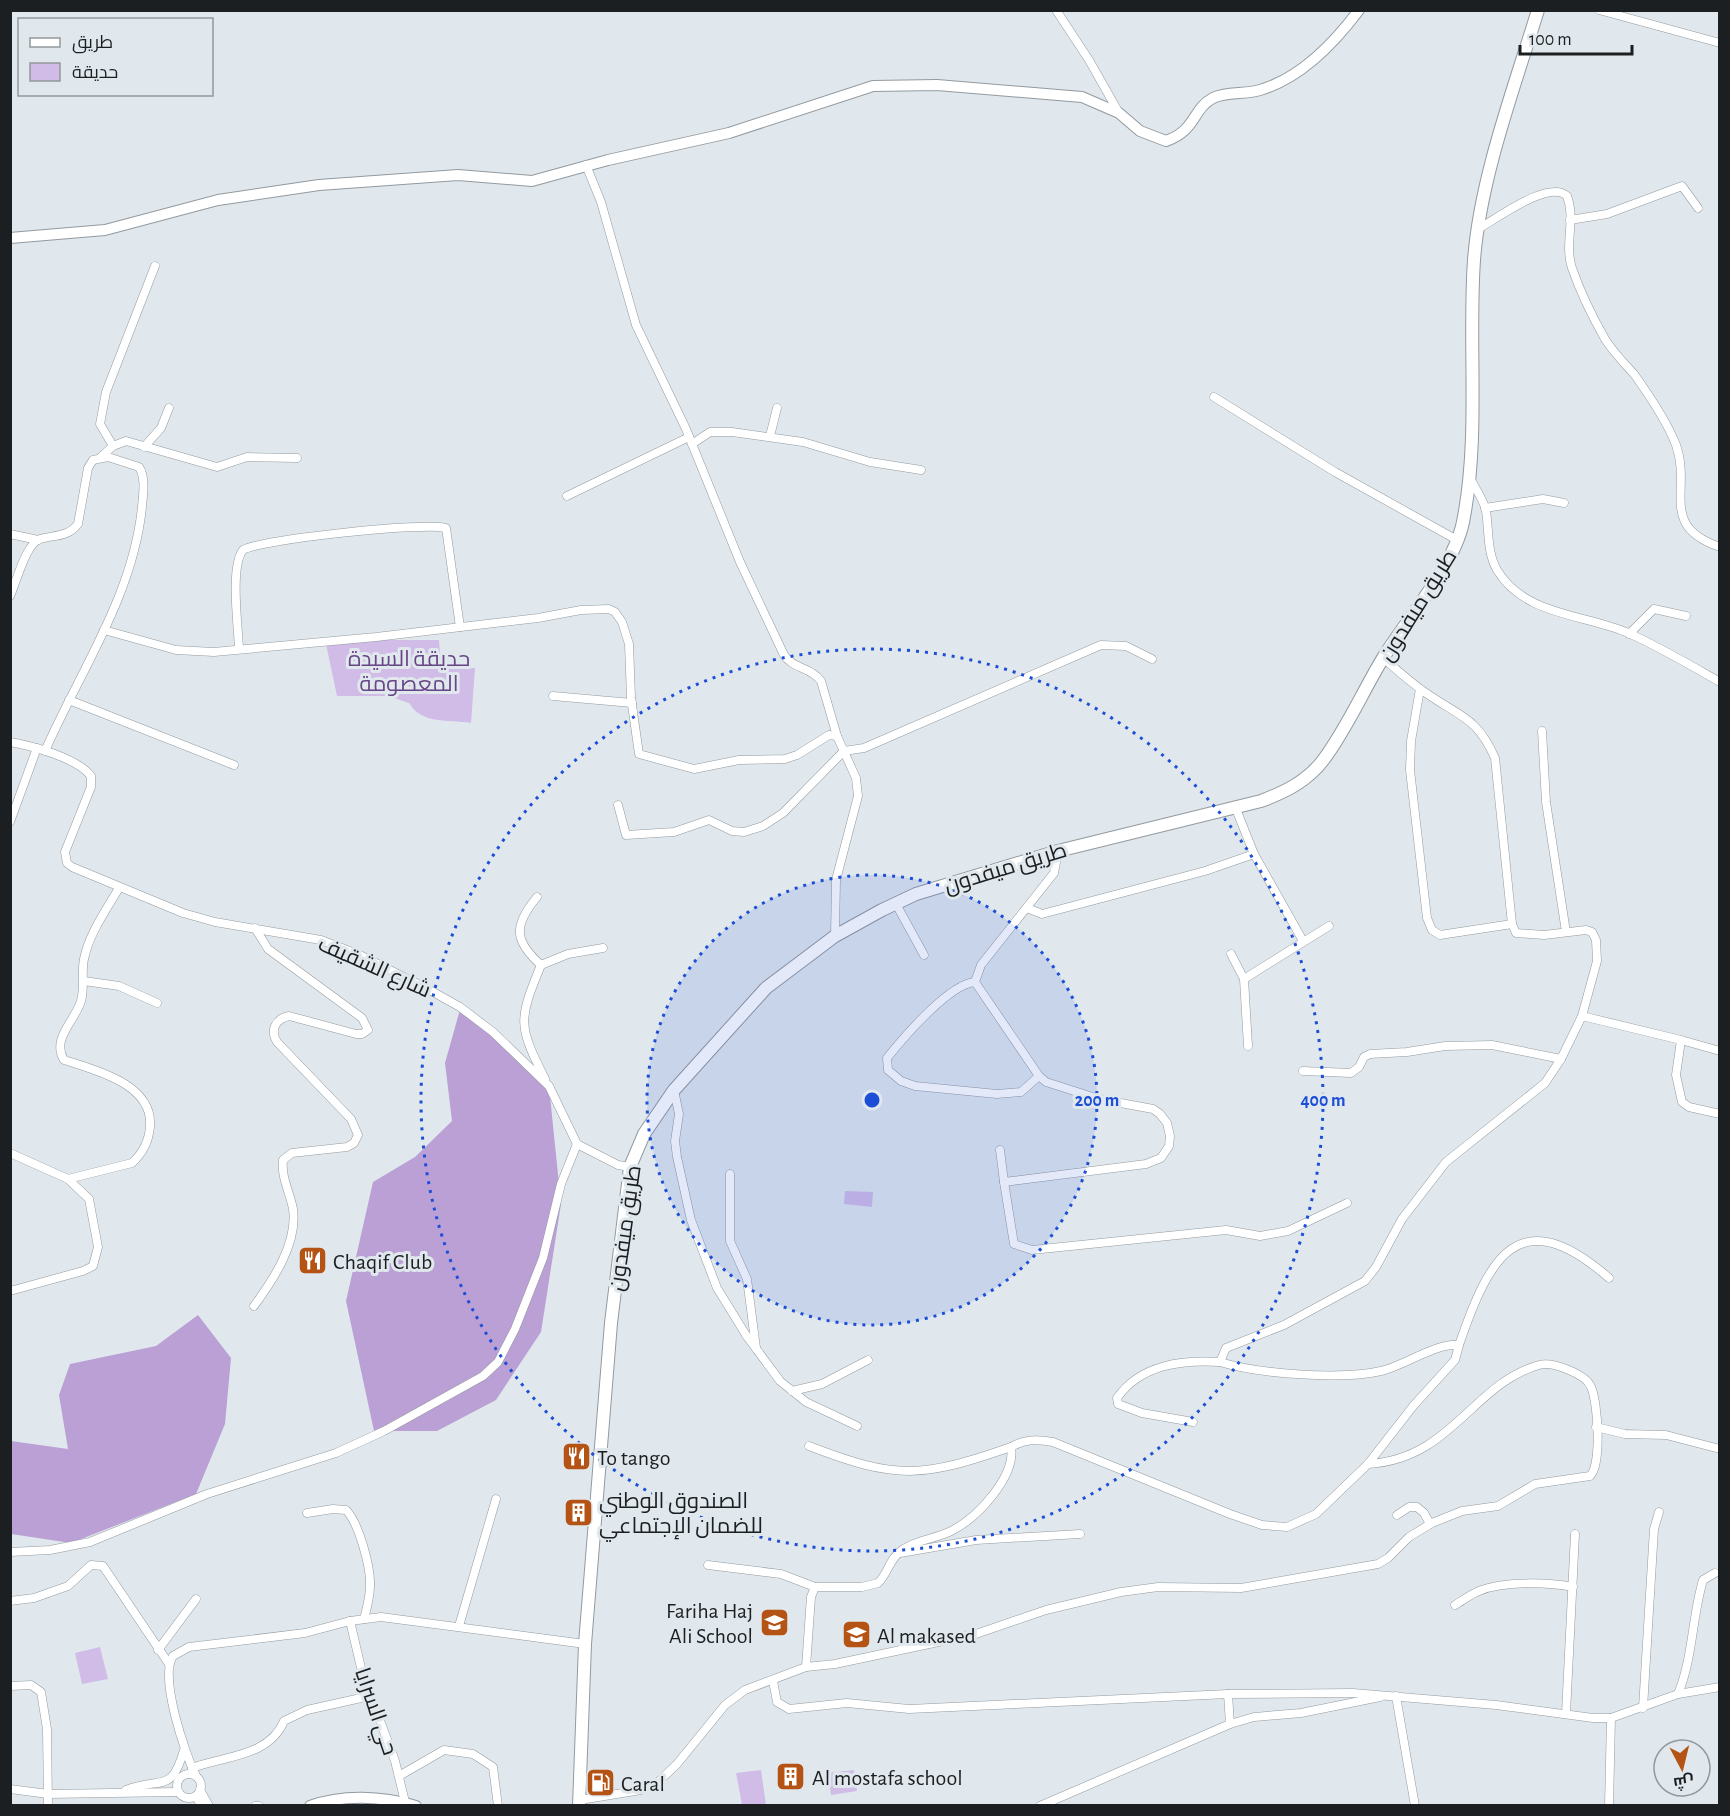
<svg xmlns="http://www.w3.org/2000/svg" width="1730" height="1816" font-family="'Alegreya Sans',Cairo,sans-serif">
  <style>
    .green { fill: #d1bce7 }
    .forest { fill: #baa0d5 }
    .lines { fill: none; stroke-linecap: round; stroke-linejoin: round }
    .street-casing { stroke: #939a9f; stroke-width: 9 }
    .secondary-casing { stroke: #939a9f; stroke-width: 12 }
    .primary-casing { stroke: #939a9f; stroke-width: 14 }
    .street { stroke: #fff; stroke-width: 8 }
    .secondary { stroke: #fff; stroke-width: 10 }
    .primary { stroke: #fff; stroke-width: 12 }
    .ring { fill: none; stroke: #1d4ed8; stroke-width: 3; stroke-dasharray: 3 6 }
    .labels { text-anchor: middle; stroke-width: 6; stroke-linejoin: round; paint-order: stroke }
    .street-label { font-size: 22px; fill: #1c1f21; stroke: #e0e8ed }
    .park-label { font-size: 22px; fill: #674586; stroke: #e0e8ed }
    .poi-label { font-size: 22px; fill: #1c1f21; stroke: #e0e8ed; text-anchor: start }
    .centre { fill: #1d4ed8; stroke: #e0e8ed; stroke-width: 3 }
    .ring-label { font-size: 18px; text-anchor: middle; font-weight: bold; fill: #1d4ed8; stroke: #e0e8ed; stroke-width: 6; stroke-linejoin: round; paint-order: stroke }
  </style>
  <rect width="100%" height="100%" fill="#e0e8ed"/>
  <g class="green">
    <path d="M 382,640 L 439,640 L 441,668 L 475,668 L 471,723 C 448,719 422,725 409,703 L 388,696 L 337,696 L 326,644 Z"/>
    <polygon points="845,1191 873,1192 872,1207 844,1204"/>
    <polygon points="100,1647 108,1679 82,1684 75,1653"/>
    <polygon points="761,1770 766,1805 742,1805 736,1773"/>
    <polygon points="854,1770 857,1791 831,1795 828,1773"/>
  </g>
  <g class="forest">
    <polygon points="461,1006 549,1086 561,1204 541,1332 496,1400 437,1431 374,1431 346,1301 373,1182 415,1157 452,1121 445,1063"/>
    <polygon points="198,1315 231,1358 225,1424 196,1494 71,1543 11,1534 11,1441 68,1449 59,1395 70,1364 156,1346"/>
  </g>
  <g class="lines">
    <defs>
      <g id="street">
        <polyline points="1056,10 1089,60 1119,113"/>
        <polyline points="1599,10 1720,43"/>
        <path d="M 586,165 L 601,202 L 636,325 L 686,429 L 740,562 L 784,655 C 793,669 811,667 821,681 L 837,736 L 856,778 L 858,796 L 836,880 L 835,936"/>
        <polyline points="1570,220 1607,214 1682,186 1698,208"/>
        <path d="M 1478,229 C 1496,219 1549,179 1567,196 C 1576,219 1564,245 1572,268 C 1580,291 1593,318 1605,339 C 1613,352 1624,363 1634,374 C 1649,395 1667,421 1676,445 C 1692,490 1658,526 1720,547"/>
        <polyline points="1214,397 1335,472 1457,540"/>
        <polyline points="770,436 777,408"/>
        <polyline points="692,444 710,432 732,432 803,442 870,462 921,470"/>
        <polyline points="113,446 100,424 106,392 155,266"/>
        <polyline points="144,447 161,428 169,408"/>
        <polyline points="101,457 113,446 126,441 217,467 247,457 297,458"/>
        <path d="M 1470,478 C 1475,488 1484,500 1486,511 C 1489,530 1487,553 1497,570 C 1524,615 1582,614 1626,632 C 1658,646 1690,665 1720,682"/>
        <polyline points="567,496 689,437"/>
        <polyline points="1485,508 1543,499 1564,503"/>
        <polyline points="10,534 38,540"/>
        <path d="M 10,596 C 16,583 26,543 40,539 C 55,535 68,537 78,524 L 88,468 L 93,460 L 108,457 L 139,467 C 146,478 143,494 142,507 C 133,596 80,671 45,751"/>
        <polyline points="104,630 176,650 214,652 376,637 538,618 581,610 609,609 615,612 622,622 629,644 631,698 639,754 694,769 739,760 785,759 797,755 829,735 837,736"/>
        <polyline points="1629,634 1654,609 1686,616"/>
        <path d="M 239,648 C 238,626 230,566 243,550 C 262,539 426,522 446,528 L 460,627"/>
        <polyline points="1420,689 1411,741 1410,770 1427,918 1432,930 1440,935 1512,924"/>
        <polyline points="553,696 632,703"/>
        <polyline points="69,700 234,765"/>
        <polyline points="1542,731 1546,802 1566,932"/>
        <path d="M 10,742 C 33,746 77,758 91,776 L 91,787 L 65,852 L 67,863 L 72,867 L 183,913 L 215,922 L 321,940 L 360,955 L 426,988 L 460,1007 L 493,1032 L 549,1086 L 577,1144 L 618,1165 L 630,1167"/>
        <polyline points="618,805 626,835 674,832 709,820 732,831 744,832 763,826 783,813 844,751 864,748 1101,645 1126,646 1152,659"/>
        <polyline points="1236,809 1254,854 1303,941"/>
        <polyline points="10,822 37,748"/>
        <path d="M 537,897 C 513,926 514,941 541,965"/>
        <polyline points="896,904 924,955"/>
        <polyline points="1027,908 1042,914 1205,871 1254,854"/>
        <polyline points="1231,954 1244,979"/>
        <polyline points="84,981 119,986 157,1003"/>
        <path d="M 975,982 C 949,984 904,1037 887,1058 L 888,1070 L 901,1081 L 915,1086 L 997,1094 L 1021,1092 L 1039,1076"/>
        <polyline points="1582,1016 1681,1040"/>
        <polyline points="1248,1046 1244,979 1329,926"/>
        <polyline points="1720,1051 1681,1040 1676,1075 1682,1102 1689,1107 1720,1114"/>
        <polyline points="1303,1071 1351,1073 1359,1067 1364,1057 1370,1054 1407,1052 1445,1046 1492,1045 1561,1059"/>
        <path d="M 545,1079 C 518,1025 518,1021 541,965 L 568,954 L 603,948"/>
        <polyline points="674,1090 679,1114 675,1141 677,1157 691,1220 717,1288 746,1335 780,1381 806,1402 857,1426"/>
        <polyline points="1000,1150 1004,1182 1146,1164 1161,1158 1169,1146 1170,1136 1167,1123 1160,1114 1153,1109 1099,1099 1046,1082 1039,1076 975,982 981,965 1054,873 1058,851"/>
        <polyline points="10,1153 68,1179 89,1199 98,1247 93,1266 83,1271 10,1291"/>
        <polyline points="730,1174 730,1241 747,1279 756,1348"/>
        <path d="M 68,1179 L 132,1163 C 143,1153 149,1141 150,1126 C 153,1084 95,1070 64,1060 C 51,1039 75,1021 81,1001 C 85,987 81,973 84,959 C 89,934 106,910 119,888"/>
        <polyline points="1004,1182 1014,1244 1032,1250 1226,1230 1260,1236 1288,1231 1347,1203"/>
        <path d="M 254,1306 C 273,1280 298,1243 293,1209 C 290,1192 281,1178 283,1160 L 292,1153 L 347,1147 L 354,1143 L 358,1135 L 351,1119 L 277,1042 C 270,1030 275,1019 289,1016 L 356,1034 L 362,1034 L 368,1030 L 362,1018 L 268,949 L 255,928"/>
        <path d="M 1459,1345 C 1489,1258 1518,1199 1609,1278"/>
        <polyline points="792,1391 822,1384 868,1360"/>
        <path d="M 1193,1422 L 1142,1413 L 1118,1404 L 1117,1398 C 1141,1364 1182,1360 1220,1362"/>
        <polyline points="1596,1427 1625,1434 1666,1435 1720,1449"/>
        <path d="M 809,1446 C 897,1480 922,1478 1011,1447"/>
        <path d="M 307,1513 L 333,1509 L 346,1510 C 359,1523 371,1568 370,1586 C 370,1597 367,1608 364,1619"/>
        <polyline points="1397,1515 1409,1507 1417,1507 1424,1513 1430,1524"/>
        <polyline points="10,1552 50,1550 90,1542 207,1494 336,1453 384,1431 483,1376 498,1362 515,1329 543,1258 561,1184 577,1144"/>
        <polyline points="900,1553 976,1540 1080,1534"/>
        <polyline points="708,1565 781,1574 815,1587"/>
        <polyline points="10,1601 34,1598 68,1586 91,1565 103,1566 169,1664"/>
        <path d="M 1455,1605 C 1462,1601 1471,1594 1479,1591 C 1503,1581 1547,1582 1573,1587"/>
        <polyline points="350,1621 362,1672 395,1761 405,1802"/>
        <polyline points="459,1626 496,1499"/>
        <polyline points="158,1650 196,1599"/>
        <path d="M 806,1667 L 811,1597 L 815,1587 L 862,1587 L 878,1583 C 888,1574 889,1559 902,1550 C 917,1539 937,1539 953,1530 C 978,1517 1016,1476 1011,1447 C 1025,1439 1037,1439 1053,1442 L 1230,1514 L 1262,1525 L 1287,1527 L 1316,1514 L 1368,1464 L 1414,1405 L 1455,1360 L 1459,1345 C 1438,1342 1403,1366 1381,1371 C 1341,1380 1259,1374 1220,1362 L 1226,1348 L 1284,1325 L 1365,1281 L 1376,1267 L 1402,1219 L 1446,1162 L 1545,1083 L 1561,1059 L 1582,1016 L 1597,961 L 1596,940 L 1592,932 L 1586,930 L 1544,935 L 1516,933 L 1512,924 L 1495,758 C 1477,717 1460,717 1426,693 C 1411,683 1397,670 1383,658"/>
        <polyline points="773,1681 777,1702 789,1709 847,1703 909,1709 1228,1694 1353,1693 1496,1705 1593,1718 1611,1718 1678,1694 1720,1687"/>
        <polyline points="10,1686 31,1685 41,1692 47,1729 48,1806"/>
        <polyline points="1228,1694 1230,1724"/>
        <path d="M 1678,1694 C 1693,1658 1692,1617 1703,1580 L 1715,1573"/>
        <polyline points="1396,1696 1415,1806"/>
        <polyline points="1643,1708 1654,1529 1659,1512"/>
        <polyline points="1566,1713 1575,1534"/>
        <path d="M 192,1768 C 224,1756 269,1757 284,1721 L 307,1710 L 370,1696"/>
        <circle cx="189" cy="1786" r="12"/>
        <path d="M 196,1776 C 185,1754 159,1677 173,1656 L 189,1647 L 305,1633 L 350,1621 L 381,1617 L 585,1644"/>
        <polyline points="399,1776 444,1750 473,1754 493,1767 498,1806"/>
        <polyline points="10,1789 48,1794 178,1792"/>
        <path d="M 126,1790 C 162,1776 171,1795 184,1750"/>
        <polyline points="200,1790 209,1806"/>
        <polyline points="196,1796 201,1806"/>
        <path d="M 580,1800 L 641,1790 L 657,1783 L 677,1764 L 725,1705 L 745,1690 L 806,1667 L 835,1664 L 976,1634 L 1046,1610 L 1121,1592 L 1158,1587 L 1241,1588 L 1378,1564 L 1388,1558 L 1409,1537 L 1432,1523 L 1462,1511 L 1498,1506 L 1535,1484 L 1590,1476 C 1602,1465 1598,1402 1591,1387 C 1586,1374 1552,1361 1539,1365 C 1472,1384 1452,1459 1368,1464"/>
        <polyline points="255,1806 259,1806"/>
        <polyline points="1040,1806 1230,1724 1254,1717 1301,1713 1380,1697"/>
        <polyline points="1609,1806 1611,1718"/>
      </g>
      <g id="secondary">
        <path d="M 10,238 L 105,230 L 218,200 L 319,185 L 458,175 L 532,181 L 608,160 L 729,133 L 873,86 L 937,85 L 1082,97 L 1119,113 L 1140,131 L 1166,141 C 1197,130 1192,109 1213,98 C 1227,91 1248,95 1263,89 C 1301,77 1335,42 1359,10"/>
        <path d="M 310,1806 C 343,1794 382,1796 416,1806"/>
      </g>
      <path id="primary" d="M 579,1806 L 585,1644 L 611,1323 L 630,1167 L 644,1134 L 674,1090 L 766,988 L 835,936 L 882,910 L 916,894 L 1058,851 L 1261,801 C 1285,792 1308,781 1324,759 C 1347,728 1363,691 1383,658 C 1407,619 1454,566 1463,522 C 1480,436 1468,347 1474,260 C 1480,179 1514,88 1538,10"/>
    </defs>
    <use href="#street" class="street-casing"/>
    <use href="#secondary" class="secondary-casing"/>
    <use href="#primary" class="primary-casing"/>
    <use href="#street" class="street"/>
    <use href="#secondary" class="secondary"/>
    <use href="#primary" class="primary"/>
  </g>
  <circle cx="872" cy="1100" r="225" fill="#1d4ed8" fill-opacity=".12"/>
  <g class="ring">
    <circle cx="872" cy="1100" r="225"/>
    <circle cx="872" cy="1100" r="451"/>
  </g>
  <defs>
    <symbol id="restaurant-square" viewBox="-11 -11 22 22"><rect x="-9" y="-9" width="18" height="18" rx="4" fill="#b45314" stroke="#e0e8ed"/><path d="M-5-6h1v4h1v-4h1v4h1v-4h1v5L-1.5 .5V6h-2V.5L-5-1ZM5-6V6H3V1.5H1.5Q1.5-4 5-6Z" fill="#fff"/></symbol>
    <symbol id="building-square" viewBox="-11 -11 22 22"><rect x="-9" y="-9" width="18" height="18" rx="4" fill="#b45314" stroke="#e0e8ed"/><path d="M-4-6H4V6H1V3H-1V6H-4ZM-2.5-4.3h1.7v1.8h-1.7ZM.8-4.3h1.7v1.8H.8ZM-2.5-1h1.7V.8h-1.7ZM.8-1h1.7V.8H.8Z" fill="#fff"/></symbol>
    <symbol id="school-square" viewBox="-11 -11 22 22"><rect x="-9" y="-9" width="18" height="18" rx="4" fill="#b45314" stroke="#e0e8ed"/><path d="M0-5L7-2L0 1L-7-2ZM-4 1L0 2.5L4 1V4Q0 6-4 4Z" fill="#fff"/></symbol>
    <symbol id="fuel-square" viewBox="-11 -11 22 22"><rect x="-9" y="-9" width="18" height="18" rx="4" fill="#b45314" stroke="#e0e8ed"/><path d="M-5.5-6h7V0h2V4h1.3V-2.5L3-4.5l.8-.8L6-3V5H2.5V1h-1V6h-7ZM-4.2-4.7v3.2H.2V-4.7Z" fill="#fff"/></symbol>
  </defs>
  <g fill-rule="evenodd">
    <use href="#restaurant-square" x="296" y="1244" width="33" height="33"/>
    <use href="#restaurant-square" x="560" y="1440" width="33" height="33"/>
    <use href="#building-square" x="562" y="1496" width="33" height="33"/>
    <use href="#school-square" x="758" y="1606" width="33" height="33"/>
    <use href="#school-square" x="840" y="1618" width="33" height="33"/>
    <use href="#building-square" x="774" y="1760" width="33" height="33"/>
    <use href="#fuel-square" x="584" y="1766" width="33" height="33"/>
  </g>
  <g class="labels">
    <g class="street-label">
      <text transform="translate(1417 605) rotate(-58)" y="8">طريق ميفدون</text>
      <text transform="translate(1005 867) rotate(-17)" y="8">طريق ميفدون</text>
      <text transform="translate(375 966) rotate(24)" y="8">شارع الشقيف</text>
      <text transform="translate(624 1228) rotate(-82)" y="8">طريق ميفدون</text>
      <text transform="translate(377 1711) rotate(71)" y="8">حي السرايا</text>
    </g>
    <g class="park-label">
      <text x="409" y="666">حديقة السيدة<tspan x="409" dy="25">المعصومة</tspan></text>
    </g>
    <g class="poi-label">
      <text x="333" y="1269">Chaqif Club</text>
      <text x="597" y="1465">To tango</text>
      <text x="599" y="1508">الصندوق الوطني<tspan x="599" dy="25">للضمان الإجتماعي</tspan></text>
      <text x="753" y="1618" text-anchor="end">Fariha Haj<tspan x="753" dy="25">Ali School</tspan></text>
      <text x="877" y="1643">Al makased</text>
      <text x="812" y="1785">Al mostafa school</text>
      <text x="621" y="1791">Caral</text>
    </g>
  </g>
  <circle cx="872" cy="1100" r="9" class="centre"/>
  <g class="ring-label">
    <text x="1097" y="1106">200 m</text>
    <text x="1323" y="1106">400 m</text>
  </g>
  <rect width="1730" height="1816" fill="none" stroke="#1c1f21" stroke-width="24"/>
  <rect x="18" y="18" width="195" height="78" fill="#e0e8ed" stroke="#92989b" stroke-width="1.5"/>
  <rect x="30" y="38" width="30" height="9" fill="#ffffff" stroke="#92989b" stroke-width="1.5"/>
  <text x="72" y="48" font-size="18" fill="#1c1f21">طريق</text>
  <rect x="30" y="63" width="30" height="18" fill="#d1bce7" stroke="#92989b" stroke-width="1.5"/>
  <text x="72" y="78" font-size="18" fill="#1c1f21">حديقة</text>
  <g transform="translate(1682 1768) rotate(173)"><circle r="28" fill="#e0e8ed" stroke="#92989b" stroke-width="1.5"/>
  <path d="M0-4.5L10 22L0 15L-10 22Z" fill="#b45314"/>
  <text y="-9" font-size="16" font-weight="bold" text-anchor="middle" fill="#1c1f21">ش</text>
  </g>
  <path d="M1520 45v9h112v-9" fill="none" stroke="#1c1f21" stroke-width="3"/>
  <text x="1529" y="45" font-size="18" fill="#1c1f21" stroke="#e0e8ed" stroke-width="4.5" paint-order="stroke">100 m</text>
</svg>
